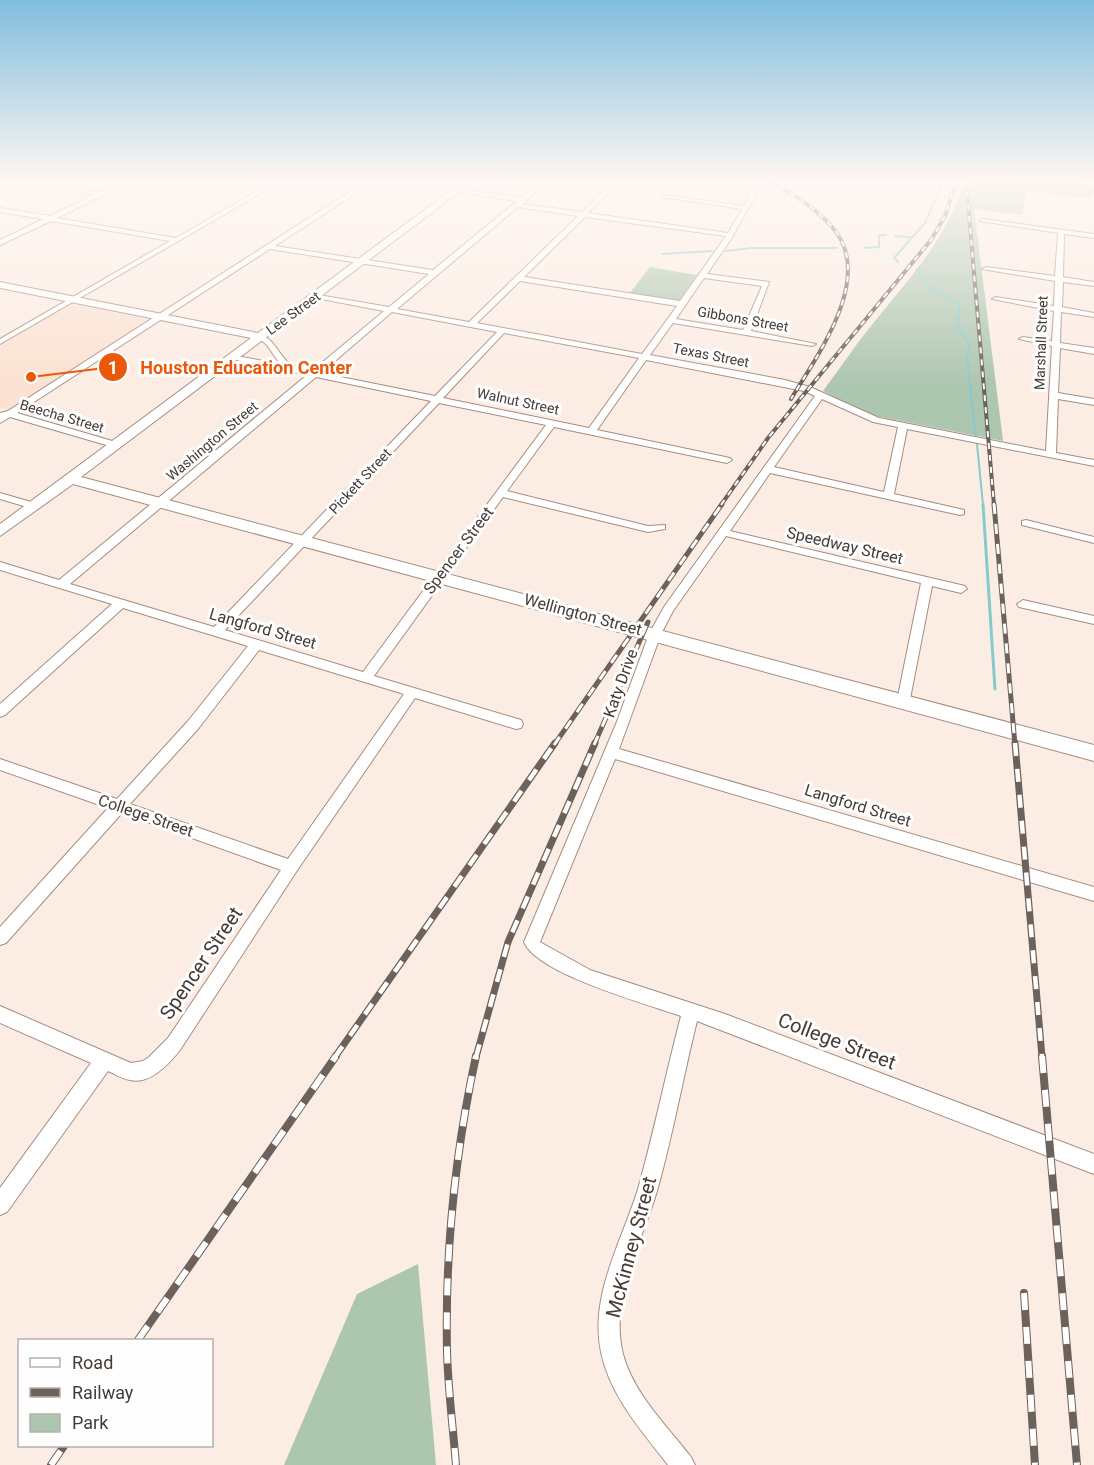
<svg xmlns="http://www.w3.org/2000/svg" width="1094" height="1465" font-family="Roboto,sans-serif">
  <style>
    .built { fill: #fbe2d2 }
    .green { fill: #adc6b0 }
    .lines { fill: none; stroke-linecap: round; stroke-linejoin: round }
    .stream-far1 { stroke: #87cace; stroke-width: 2 }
    .stream { stroke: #87cace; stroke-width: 3 }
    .street-casing { stroke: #a48d7f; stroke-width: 2 }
    .secondary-casing { stroke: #a48d7f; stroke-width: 2 }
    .street { fill: #fff; fill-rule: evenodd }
    .secondary { fill: #fff; fill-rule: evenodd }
    .rail-far3-casing { stroke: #6d625b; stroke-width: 4 }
    .rail-far2-casing { stroke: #6d625b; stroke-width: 5 }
    .rail-far1-casing { stroke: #6d625b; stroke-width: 7 }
    .rail-casing { stroke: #6d625b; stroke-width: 8 }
    .rail-far3 { stroke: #fefefe; stroke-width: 2; stroke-dasharray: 6; stroke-linecap: butt }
    .rail-far2 { stroke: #fefefe; stroke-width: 3; stroke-dasharray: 10; stroke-linecap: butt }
    .rail-far1 { stroke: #fefefe; stroke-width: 4.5; stroke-dasharray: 13; stroke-linecap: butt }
    .rail { stroke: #fefefe; stroke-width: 6; stroke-dasharray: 17; stroke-linecap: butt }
    .labels { text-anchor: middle; stroke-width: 6; stroke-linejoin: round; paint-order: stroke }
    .far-street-label { font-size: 14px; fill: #453b35; stroke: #fefefe }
    .street-label { font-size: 16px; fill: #453b35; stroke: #fefefe }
    .near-street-label { font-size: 20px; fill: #453b35; stroke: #fefefe }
    .leader { fill: none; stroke: #e8590c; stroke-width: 2 }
    .callout-dot { fill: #e8590c; stroke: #fefefe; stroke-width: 2 }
    .mark-label { font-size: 18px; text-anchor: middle; font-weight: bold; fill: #fff }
    .callout-label { font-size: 18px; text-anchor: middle; font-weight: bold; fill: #e8590c; stroke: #fefefe; stroke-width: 6; stroke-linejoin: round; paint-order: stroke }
  </style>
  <rect width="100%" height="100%" fill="#fcede4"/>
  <polygon class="built" points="71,304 151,320 10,411 0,408 0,345"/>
  <g class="green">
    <path d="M 964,180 L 1079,180 L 1094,184 L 1094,196 L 1091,195 L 1090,199 L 1027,191 L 1022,215 L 974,209 L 1003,441 L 865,414 L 823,391 C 838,371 852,350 867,331 C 903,285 949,239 964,180 Z"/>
    <polygon points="650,267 697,275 678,302 629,294"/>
    <polygon points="418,1264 436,1465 284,1465 357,1294"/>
  </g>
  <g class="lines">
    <g class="stream-far1">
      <polyline points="895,236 910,237"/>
      <polyline points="865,248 879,247 879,235 886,235"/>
      <polyline points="725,251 752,248 837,248"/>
      <polyline points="663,254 712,251"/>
      <polyline points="898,262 894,258 925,223 944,180"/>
      <polyline points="917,269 929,288 956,300 960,307 957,324 969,346 967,358 976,437"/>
      <polyline points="977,444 983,505"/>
    </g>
    <polyline class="stream" points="983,504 995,689"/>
    <defs>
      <g id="street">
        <polygon points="0,180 6,180 0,184"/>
        <path d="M 14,180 C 42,180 70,191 98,192 C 110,192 120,180 133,180 L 57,218 L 176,238 L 276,180 L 284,180 L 0,344 L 0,339 L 170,241 L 51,221 L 0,245 L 0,240 L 43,219 L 0,212 L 0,208 L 50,216 L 94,195 Z"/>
        <path d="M 368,180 L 376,180 L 275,246 L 433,270 L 517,201 L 384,180 L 401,180 L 521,198 L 542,180 L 549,180 L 522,204 L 582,212 L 614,180 L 621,180 L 588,213 L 728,233 L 742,209 L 662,197 L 665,195 L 744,206 L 750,195 L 746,192 L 680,180 L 696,180 L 755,191 L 756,195 L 731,239 L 707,274 L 769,282 L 751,331 L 816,344 L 812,346 L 673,323 L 650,355 L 785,380 L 810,387 L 879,418 L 1046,451 L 1052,346 L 1019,339 L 1023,337 L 1052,341 L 1054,311 L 992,299 L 996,297 L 1054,306 L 1055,281 L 982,269 L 986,267 L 1055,276 L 1058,233 L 980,221 L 983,219 L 1094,234 L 1094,238 L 1064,234 L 1063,277 L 1094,282 L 1094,286 L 1063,282 L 1062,307 L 1094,313 L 1094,317 L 1061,312 L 1060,343 L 1094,348 L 1094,354 L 1060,348 L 1058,393 L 1094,399 L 1094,405 L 1058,399 L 1056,453 L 1094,460 L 1094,466 L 907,429 L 894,494 L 964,510 L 964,514 L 960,515 L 770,473 L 730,531 L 965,586 L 967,589 L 961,593 L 932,586 L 909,704 L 899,704 L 897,701 L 921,583 L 726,536 L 673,611 L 661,634 L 619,749 L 1094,887 L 1094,901 L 615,759 L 540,942 L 590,970 L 725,1014 L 1094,1154 L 1094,1174 L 697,1021 C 683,1077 673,1135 657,1191 C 642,1242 609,1299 623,1354 C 633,1393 667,1426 691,1457 L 695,1465 L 668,1465 C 642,1431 610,1396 601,1352 C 589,1296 622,1241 638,1189 C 654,1132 666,1073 681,1016 C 647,1004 537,974 524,942 L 616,724 L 649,634 L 664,607 L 815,396 L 804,391 L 646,360 L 597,430 L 730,458 L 732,460 L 727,463 L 554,427 L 507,491 L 648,526 L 665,525 L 665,529 L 648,532 L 503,497 L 374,676 L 521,720 L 523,724 L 521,728 L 516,729 L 415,698 L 296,872 L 180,1050 C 169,1064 150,1085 130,1080 C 122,1079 115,1074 108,1071 L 7,1212 L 0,1215 L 0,1188 L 91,1063 L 0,1023 L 0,1006 L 131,1063 L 143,1061 L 149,1057 L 168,1038 L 281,870 L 122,813 L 6,943 L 0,945 L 0,927 L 108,808 L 0,770 L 0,759 L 117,799 L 188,721 L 248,646 L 123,608 L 5,715 L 0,717 L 0,704 L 112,604 L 0,570 L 0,562 L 59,580 L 307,375 L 231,359 L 231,355 L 280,364 L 267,345 L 257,337 L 261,335 C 275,340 278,354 289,363 C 296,368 304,369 312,371 L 384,311 L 316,298 L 313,298 L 313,294 L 389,307 L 429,274 L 270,249 L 17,413 L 119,443 L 119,447 L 113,447 L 10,417 L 0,423 L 0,413 L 8,411 ZM 518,207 L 578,216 L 469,322 L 397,309 ZM 585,217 L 726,236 L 680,301 L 524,277 ZM 704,278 L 762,286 L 743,330 L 676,319 ZM 520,281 L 677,306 L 642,354 L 477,323 ZM 392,312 L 497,332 L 435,396 L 321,373 ZM 504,333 L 639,358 L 589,428 L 443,398 ZM 316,377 L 431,401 L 214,627 L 70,584 ZM 822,399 L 873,422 L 898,427 L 884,492 L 774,467 ZM 439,403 L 546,425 L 363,672 L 225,630 ZM 259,650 L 404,694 L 288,859 L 130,804 L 198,729 Z"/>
        <polygon points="1088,181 1094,181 1094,185 1086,184"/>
        <polygon points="0,493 38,504 39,506 34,509 0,499"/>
        <polygon points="1026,520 1094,537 1094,543 1022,525 1022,521"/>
        <polygon points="1023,600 1094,616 1094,624 1019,607 1017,604"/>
      </g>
      <polygon id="secondary" points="465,180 475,180 81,477 1094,745 1094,761 73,484 0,536 0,524 251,338 0,288 0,282 258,333"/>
    </defs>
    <use href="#street" class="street-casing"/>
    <use href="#secondary" class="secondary-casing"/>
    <use href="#street" class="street"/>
    <use href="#secondary" class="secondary"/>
    <defs>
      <g id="rail-far3">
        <path d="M 769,180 C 792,194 814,206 832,227 C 876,276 818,354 791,399"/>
        <polyline points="966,180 994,505"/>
        <polyline points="721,505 768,438 931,240 945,216 957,180"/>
      </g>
      <g id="rail-far2">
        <polyline points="994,504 1015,745"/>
        <polyline points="554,745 722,504"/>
        <polyline points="594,745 648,622"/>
      </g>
      <g id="rail-far1">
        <polyline points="1015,743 1042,1057"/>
        <polyline points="335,1057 555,743"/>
        <polyline points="476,1057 508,942 595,743"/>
      </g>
      <g id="rail">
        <polyline points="1042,1056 1077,1465"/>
        <polyline points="1024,1293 1035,1465"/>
        <polyline points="138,1340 336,1056"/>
        <polyline points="51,1465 64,1446"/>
        <path d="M 456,1465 C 453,1427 448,1389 447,1351 C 445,1252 455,1153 476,1056"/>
      </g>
    </defs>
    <use href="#rail-far3" class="rail-far3-casing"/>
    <use href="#rail-far2" class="rail-far2-casing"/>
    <use href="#rail-far1" class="rail-far1-casing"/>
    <use href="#rail" class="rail-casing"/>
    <use href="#rail-far3" class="rail-far3"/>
    <use href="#rail-far2" class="rail-far2"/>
    <use href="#rail-far1" class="rail-far1"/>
    <use href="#rail" class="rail"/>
  </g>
  <linearGradient id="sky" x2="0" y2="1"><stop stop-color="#81bdde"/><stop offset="0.47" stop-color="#fef7f3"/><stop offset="1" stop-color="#fef7f3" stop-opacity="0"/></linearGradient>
  <rect width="1094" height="385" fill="url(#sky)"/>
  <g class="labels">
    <g class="far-street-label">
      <text transform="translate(293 313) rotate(-36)" y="5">Lee Street</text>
      <text transform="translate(743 319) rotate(10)" y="5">Gibbons Street</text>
      <text transform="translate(1041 343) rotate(-88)" y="5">Marshall Street</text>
      <text transform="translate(711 355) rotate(11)" y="5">Texas Street</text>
      <text transform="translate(518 401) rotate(12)" y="5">Walnut Street</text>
      <text transform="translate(62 416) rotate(16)" y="5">Beecha Street</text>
      <text transform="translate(212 441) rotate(-40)" y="5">Washington Street</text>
      <text transform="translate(360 481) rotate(-47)" y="5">Pickett Street</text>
    </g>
    <g class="street-label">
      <text transform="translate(845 545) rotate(13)" y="6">Speedway Street</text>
      <text transform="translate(458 550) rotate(-53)" y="6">Spencer Street</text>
      <text transform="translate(583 614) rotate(15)" y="6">Wellington Street</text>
      <text transform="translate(263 628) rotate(16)" y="6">Langford Street</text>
      <text transform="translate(620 683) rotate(-70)" y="6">Katy Drive</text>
      <text transform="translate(858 805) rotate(17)" y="6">Langford Street</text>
      <text transform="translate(146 815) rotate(19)" y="6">College Street</text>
    </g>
    <g class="near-street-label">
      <text transform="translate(201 963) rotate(-56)" y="7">Spencer Street</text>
      <text transform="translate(837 1041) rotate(21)" y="7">College Street</text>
      <text transform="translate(631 1247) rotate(-75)" y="7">McKinney Street</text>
    </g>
  </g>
  <path class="leader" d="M31 377L113 367"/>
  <g class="callout-dot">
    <circle cx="31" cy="377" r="6"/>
    <circle cx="113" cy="367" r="15"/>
  </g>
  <g class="mark-label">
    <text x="113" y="374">1</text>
  </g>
  <g class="callout-label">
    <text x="246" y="374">Houston Education Center</text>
  </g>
  <rect x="18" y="1339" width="195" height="108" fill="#fefefe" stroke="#b4b0ae" stroke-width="1.5"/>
  <rect x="30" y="1358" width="30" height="9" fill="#ffffff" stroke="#b4b0ae" stroke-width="1.5"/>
  <text x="72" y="1369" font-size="18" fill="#453b35">Road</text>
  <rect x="30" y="1388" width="30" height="9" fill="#6d625b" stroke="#b4b0ae" stroke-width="1.5"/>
  <text x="72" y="1399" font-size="18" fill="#453b35">Railway</text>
  <rect x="30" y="1414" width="30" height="18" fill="#adc6b0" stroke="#b4b0ae" stroke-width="1.5"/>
  <text x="72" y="1429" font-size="18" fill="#453b35">Park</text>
</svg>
